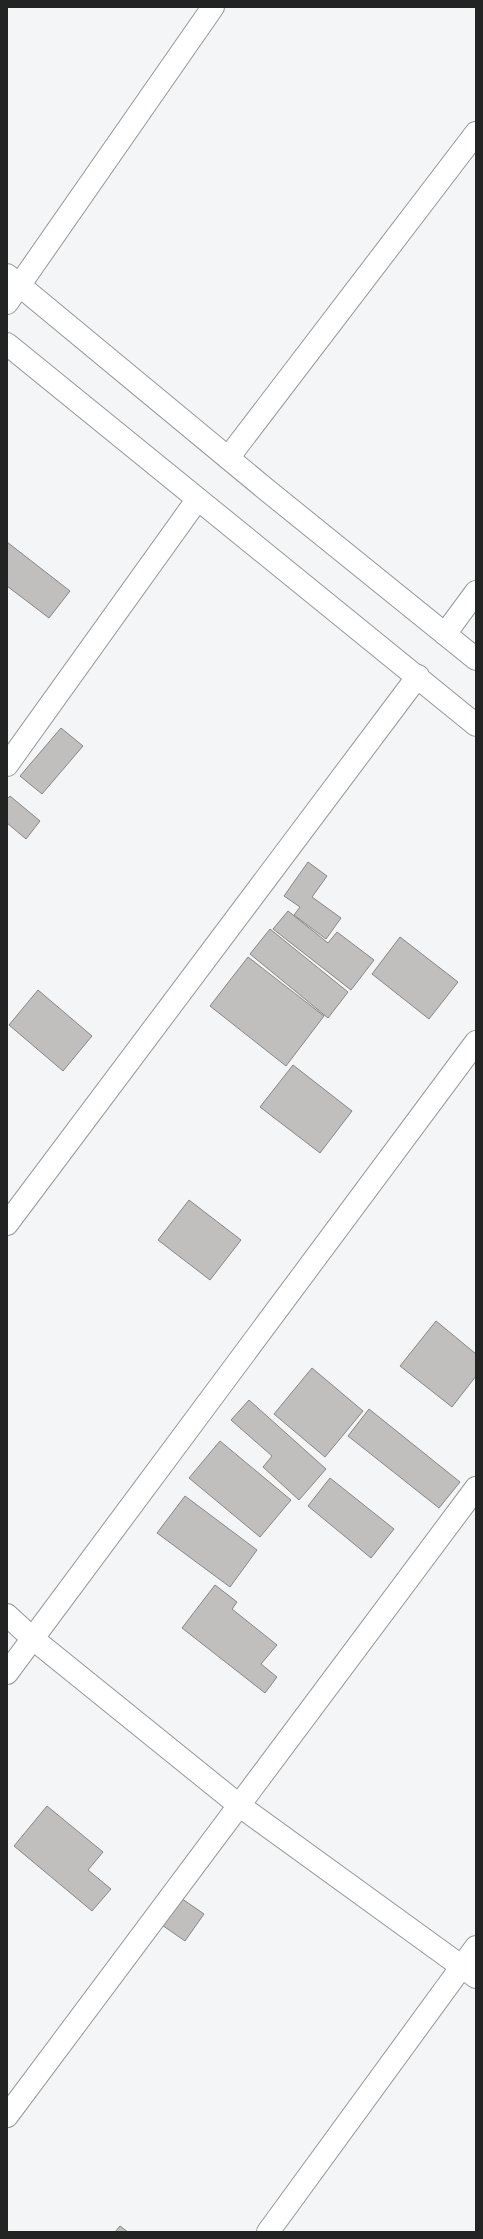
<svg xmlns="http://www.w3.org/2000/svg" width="483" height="2239" font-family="'Fira Sans Condensed',sans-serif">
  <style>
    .building { fill: #c1bfbe; stroke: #888786 }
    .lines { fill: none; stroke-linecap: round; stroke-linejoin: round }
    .minor-casing { stroke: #959798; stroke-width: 24 }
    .minor { stroke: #fff; stroke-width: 22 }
  </style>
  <rect width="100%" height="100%" fill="#f4f5f7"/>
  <g class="building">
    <polygon points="7,542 70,591 49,618 7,586"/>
    <polygon points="61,728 83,746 42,794 20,776"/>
    <polygon points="10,796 40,821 26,839 7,823 7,799"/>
    <polygon points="308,862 327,876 312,897 341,918 326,939 294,915 300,907 284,896"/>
    <polygon points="288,911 328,943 337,932 374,960 351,990 273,929"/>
    <polygon points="270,929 348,992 328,1018 250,954"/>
    <polygon points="400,937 458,982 429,1019 372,974"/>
    <polygon points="248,957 324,1016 286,1066 210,1006"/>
    <polygon points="38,990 92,1036 63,1071 9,1025"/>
    <polygon points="293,1065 352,1111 320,1153 260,1107"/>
    <polygon points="189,1200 241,1240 210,1280 158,1240"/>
    <polygon points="436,1321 476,1354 476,1376 452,1407 400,1366"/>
    <polygon points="312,1368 363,1411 325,1457 274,1414"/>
    <polygon points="249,1400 326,1469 299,1500 263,1467 272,1456 231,1420"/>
    <polygon points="369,1409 460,1482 439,1508 348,1436"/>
    <polygon points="220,1441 291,1500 260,1537 189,1478"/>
    <polygon points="330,1478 394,1529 371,1558 308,1506"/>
    <polygon points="185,1496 257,1550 230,1587 157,1533"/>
    <polygon points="215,1585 237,1602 232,1609 277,1645 261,1664 277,1677 265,1693 182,1628"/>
    <polygon points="47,1806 103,1852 88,1870 111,1889 92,1911 14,1846"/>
    <polygon points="178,1896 204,1914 185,1941 159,1923"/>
    <polygon points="120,2226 128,2232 115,2232"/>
  </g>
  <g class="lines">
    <defs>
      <g id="minor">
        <polyline points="7,275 268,491 476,659"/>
        <polyline points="7,303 213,7"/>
        <polyline points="7,344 476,725"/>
        <polyline points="228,458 476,133"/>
        <polyline points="445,634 476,592"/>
        <polyline points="7,765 197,500"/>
        <polyline points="7,1224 418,676"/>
        <polyline points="7,1615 32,1638 240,1806 476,1977"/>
        <polyline points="7,1673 476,1042"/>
        <polyline points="7,2116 476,1488"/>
        <polyline points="268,2232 476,1947"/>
      </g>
    </defs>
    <use href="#minor" class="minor-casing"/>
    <use href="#minor" class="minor"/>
  </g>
  <rect width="483" height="2239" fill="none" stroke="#222323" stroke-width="16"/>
</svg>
